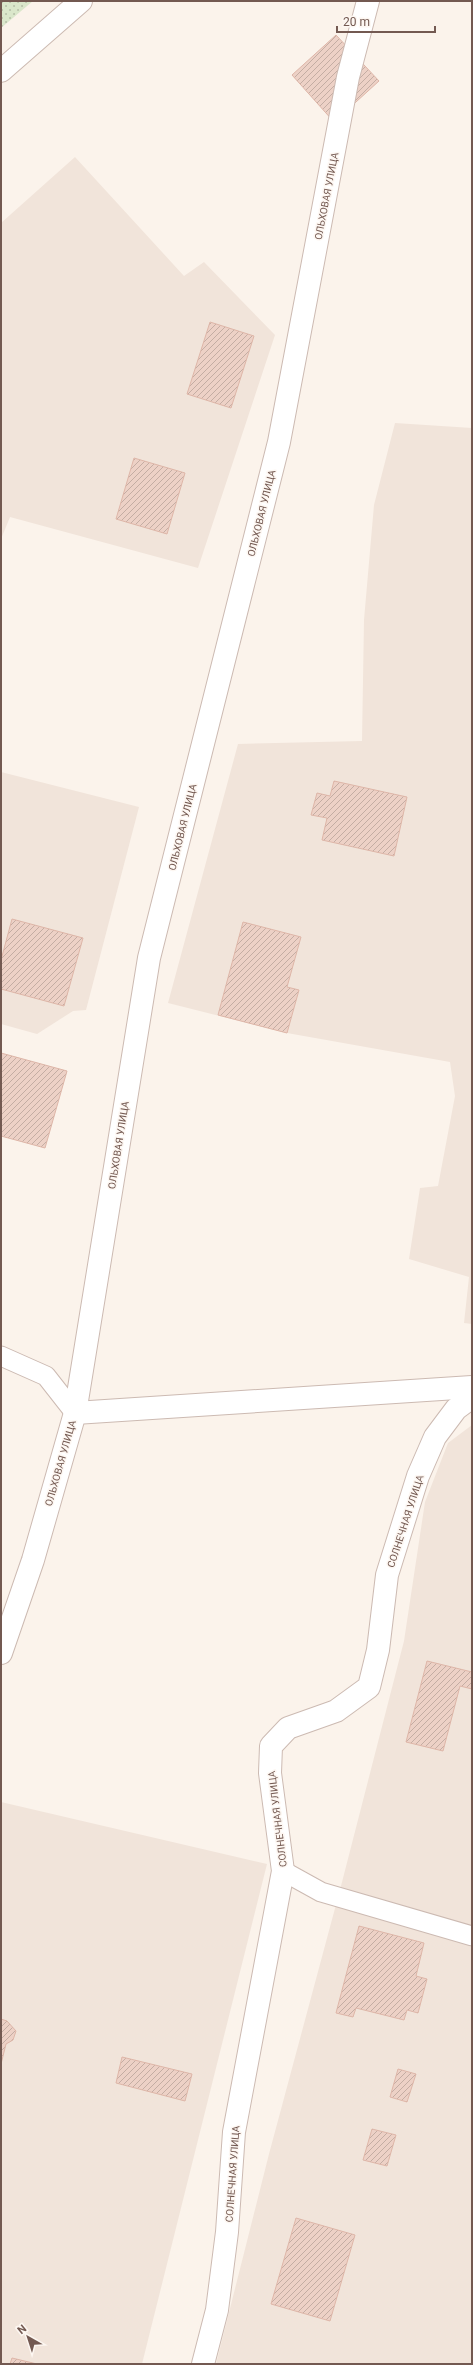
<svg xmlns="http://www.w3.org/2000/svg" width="473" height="2365" font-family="Roboto,sans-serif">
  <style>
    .residential { fill: #f1e4da }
    .garden { fill: url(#garden-dots) }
    .building { fill: url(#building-hatch); stroke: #deb6a8 }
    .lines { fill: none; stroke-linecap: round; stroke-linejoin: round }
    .service-casing { stroke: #ccbab2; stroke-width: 21 }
    .minor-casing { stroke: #ccbab2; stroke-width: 24 }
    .service { stroke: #fff; stroke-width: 19 }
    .minor { stroke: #fff; stroke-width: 22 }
    .labels { text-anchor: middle; stroke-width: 3; stroke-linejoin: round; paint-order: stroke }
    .street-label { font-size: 10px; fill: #735951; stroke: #fdf7f2 }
  </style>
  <defs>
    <pattern id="garden-dots" width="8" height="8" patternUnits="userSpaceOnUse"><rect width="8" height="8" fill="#dae7cb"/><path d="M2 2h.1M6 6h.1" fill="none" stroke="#b5bea7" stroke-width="1.8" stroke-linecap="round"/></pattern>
    <pattern id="building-hatch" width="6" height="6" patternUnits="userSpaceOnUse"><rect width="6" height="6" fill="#edd1c6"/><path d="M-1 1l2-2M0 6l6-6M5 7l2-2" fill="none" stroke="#c4ada3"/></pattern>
  </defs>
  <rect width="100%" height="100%" fill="#fbf3eb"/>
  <g class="residential">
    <polygon points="75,157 184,276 204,262 275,335 198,568 10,517 1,539 1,223"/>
    <polygon points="395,423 472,428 472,1324 464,1323 469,1277 409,1259 420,1188 438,1186 455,1096 450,1062 287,1033 168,1003 238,744 362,741 364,620 374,505"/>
    <polygon points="1,772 139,807 86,1010 73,1011 37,1034 1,1024"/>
    <polygon points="472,1425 472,2364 216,2364 269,2154 341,1886 404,1641 425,1502 448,1443"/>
    <polygon points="1,1802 267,1864 142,2364 1,2364"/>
  </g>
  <polygon class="garden" points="1,1 33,1 1,28"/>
  <g class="building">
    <polygon points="336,35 379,81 334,122 292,75"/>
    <polygon points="210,322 254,336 231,408 187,394"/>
    <polygon points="134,458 185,473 167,534 116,519"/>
    <polygon points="334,781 407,797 394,856 322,840 327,818 311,815 317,793 330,796"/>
    <polygon points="12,919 83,938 64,1006 1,989 1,960"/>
    <polygon points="243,922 301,937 287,987 299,990 287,1033 218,1015"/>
    <polygon points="1,1053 67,1071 45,1148 1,1136"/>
    <polygon points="427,1661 472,1672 472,1689 460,1686 443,1751 406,1742"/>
    <polygon points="359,1926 424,1943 416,1976 427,1979 418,2013 407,2010 404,2020 356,2008 353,2017 336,2013"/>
    <polygon points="1,2019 7,2021 16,2031 13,2040 6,2044 1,2064"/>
    <polygon points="122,2057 192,2074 185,2101 116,2083"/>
    <polygon points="398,2069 416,2074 407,2102 390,2097"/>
    <polygon points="372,2129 396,2135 387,2166 363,2160"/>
    <polygon points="296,2218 355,2235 330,2321 271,2304"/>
    <polygon points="12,2358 37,2364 10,2364"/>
  </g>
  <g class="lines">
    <defs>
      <g id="service">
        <polyline points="1,1356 46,1376 75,1413"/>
        <polyline points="283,1871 321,1892 472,1936"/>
      </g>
      <g id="minor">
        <polyline points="1,71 81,1"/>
        <polyline points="75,1413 472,1387"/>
        <polyline points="1,1653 33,1560 75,1413 149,958 279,442 348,77 368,1"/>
        <polyline points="203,2364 217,2310 227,2232 234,2132 283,1871 270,1773 271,1746 288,1728 336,1711 369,1687 378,1650 387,1575 418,1476 435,1437 456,1409 472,1397"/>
      </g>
    </defs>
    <use href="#service" class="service-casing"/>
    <use href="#minor" class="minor-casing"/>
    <use href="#service" class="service"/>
    <use href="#minor" class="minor"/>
  </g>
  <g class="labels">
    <g class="street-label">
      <text transform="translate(326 196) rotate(-79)" y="4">ОЛЬХОВАЯ УЛИЦА</text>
      <text transform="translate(261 513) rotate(-76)" y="4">ОЛЬХОВАЯ УЛИЦА</text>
      <text transform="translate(182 827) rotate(-76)" y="4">ОЛЬХОВАЯ УЛИЦА</text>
      <text transform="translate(118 1145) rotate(-81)" y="4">ОЛЬХОВАЯ УЛИЦА</text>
      <text transform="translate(60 1463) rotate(-74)" y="4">ОЛЬХОВАЯ УЛИЦА</text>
      <text transform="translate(405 1521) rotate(-72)" y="4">СОЛНЕЧНАЯ УЛИЦА</text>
      <text transform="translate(277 1819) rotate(-97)" y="4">СОЛНЕЧНАЯ УЛИЦА</text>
      <text transform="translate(232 2174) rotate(-86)" y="4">СОЛНЕЧНАЯ УЛИЦА</text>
    </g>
  </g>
  <rect width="473" height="2365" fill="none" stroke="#735951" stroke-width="4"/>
  <g transform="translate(28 2337) rotate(321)" stroke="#fdf7f2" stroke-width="3" paint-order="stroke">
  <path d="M0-3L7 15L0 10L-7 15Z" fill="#735951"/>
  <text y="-6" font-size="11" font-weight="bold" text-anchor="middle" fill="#735951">N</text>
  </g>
  <path d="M337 26v6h98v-6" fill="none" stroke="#735951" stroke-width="2"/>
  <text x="343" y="26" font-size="12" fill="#735951" stroke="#fdf7f2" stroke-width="3" paint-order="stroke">20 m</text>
</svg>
